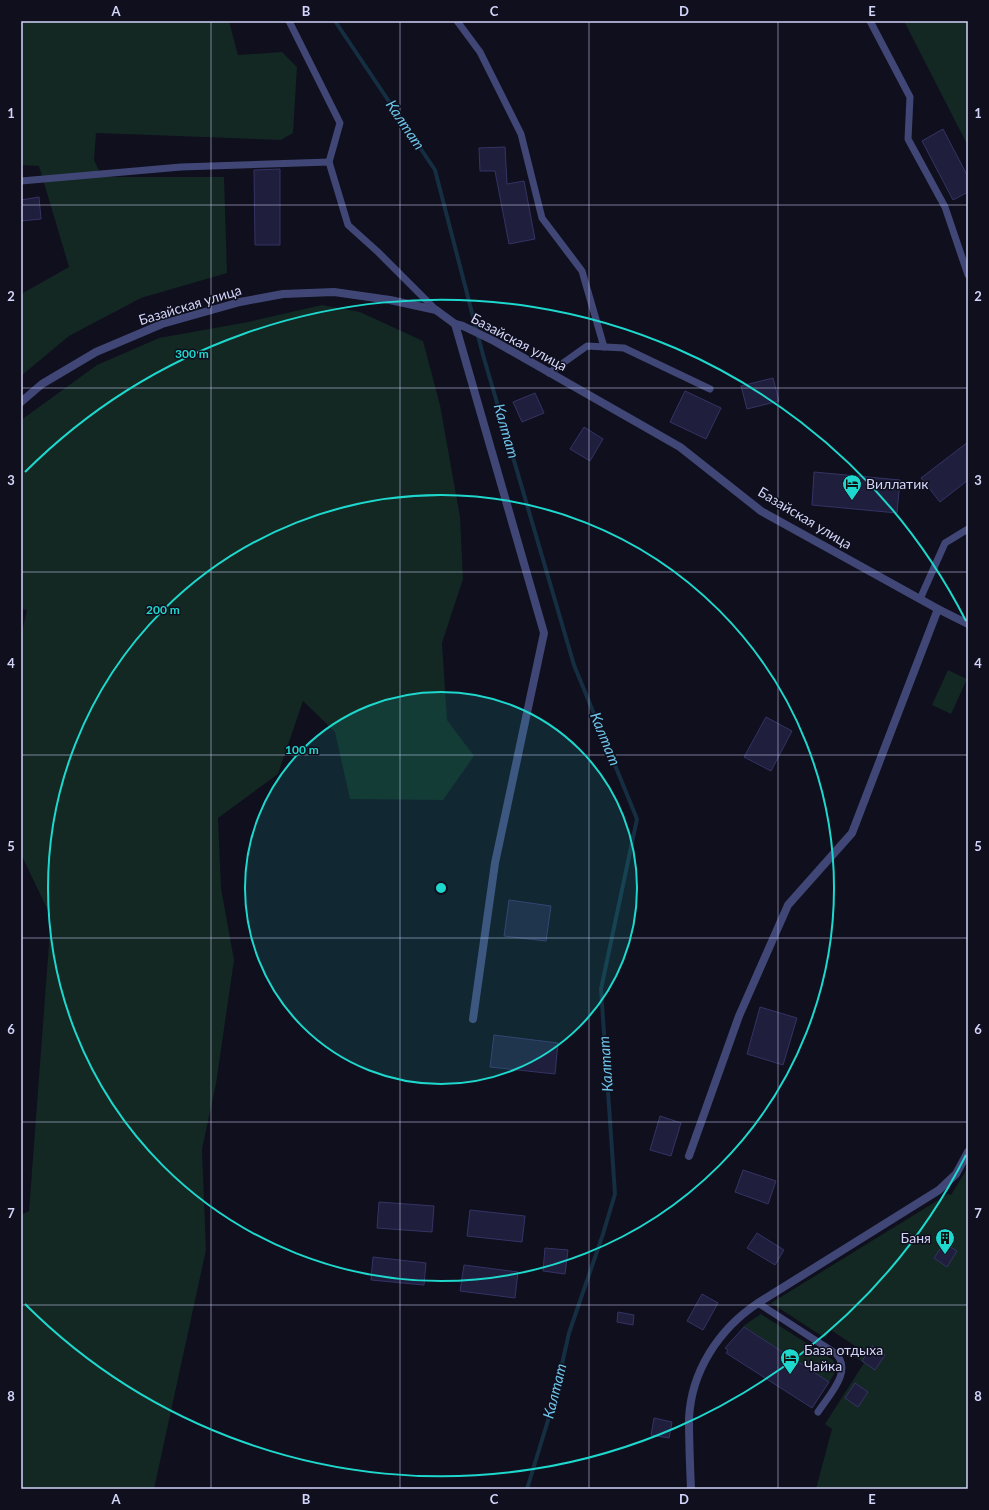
<svg xmlns="http://www.w3.org/2000/svg" width="989" height="1510" font-family="Lato,sans-serif">
  <style>
    .green { fill: #132723 }
    .lines { fill: none; stroke-linecap: round; stroke-linejoin: round }
    .stream { stroke: #152e41; stroke-width: 4 }
    .building { fill: #1f1e3c; stroke: #353365 }
    .lane { stroke: #404776; stroke-width: 7 }
    .street { stroke: #404776; stroke-width: 8 }
    .grid { fill: none; stroke: #d2d4f9; stroke-width: 1; stroke-opacity: 0.55 }
    .ring { fill: none; stroke: #1ed8cd; stroke-width: 2 }
    .labels { text-anchor: middle; stroke-width: 3; stroke-linejoin: round; paint-order: stroke }
    .street-label { font-size: 14px; fill: #d2d4f9; stroke: #0f0f1d }
    .poi-label { font-size: 14px; fill: #d2d4f9; stroke: #0f0f1d; text-anchor: start }
    .water-label { font-size: 15px; font-style: italic; fill: #6ec5eb; stroke: #0f0f1d }
    .centre { fill: #1ed8cd; stroke: #0f0f1d; stroke-width: 2 }
    .ring-label { font-size: 12px; text-anchor: middle; font-weight: bold; fill: #1ed8cd; stroke: #0f0f1d; stroke-width: 3; stroke-linejoin: round; paint-order: stroke }
    .neatline { fill: none; stroke: #d2d4f9; stroke-width: 1.5 }
    .grid-label { font-size: 13px; text-anchor: middle; font-weight: bold; fill: #d2d4f9 }
  </style>
  <rect width="100%" height="100%" fill="#0f0f1d"/>
  <g class="green">
    <polygon points="21,21 229,21 238,55 282,52 297,67 293,133 281,140 96,133 94,160 102,177 224,177 227,273 141,298 69,336 21,376 21,294 69,267 39,166 21,165"/>
    <polygon points="904,21 968,21 968,146"/>
    <polygon points="322,305 360,312 423,341 440,405 460,517 463,579 442,643 447,720 474,756 443,800 350,799 335,732 303,701 278,774 218,818 221,888 234,960 216,1084 202,1149 206,1250 154,1489 21,1489 21,1215 29,1211 51,917 21,854 21,636 27,610 21,609 21,420 97,365 159,338 248,322"/>
    <polygon points="948,670 967,679 951,714 932,705"/>
    <polygon points="968,1167 968,1489 816,1489 832,1429 825,1424 864,1363 853,1356 858,1348 831,1330 825,1338 771,1303 948,1194 951,1195"/>
    <path d="M 761,1314 L 833,1360 C 838,1369 834,1375 829,1382 L 743,1326 Z"/>
  </g>
  <g class="lines">
    <polyline class="stream" points="335,21 435,170 483,355 574,665 637,819 601,989 615,1194 603,1234 569,1333 553,1404 527,1489"/>
  </g>
  <g class="building">
    <polygon points="943,129 968,177 968,192 953,200 922,141"/>
    <polygon points="505,147 507,184 524,181 535,239 509,244 495,171 480,171 479,148"/>
    <polygon points="280,169 280,245 255,245 254,170"/>
    <polygon points="39,197 41,219 21,221 21,200"/>
    <polygon points="773,378 779,401 747,409 741,386"/>
    <polygon points="685,391 721,408 706,439 670,422"/>
    <polygon points="535,393 544,413 522,422 513,402"/>
    <polygon points="584,427 603,439 590,461 570,449"/>
    <polygon points="968,442 968,480 940,502 921,478"/>
    <polygon points="814,472 900,480 897,513 812,505"/>
    <polygon points="766,717 792,731 771,771 744,757"/>
    <polygon points="509,900 551,906 546,941 504,936"/>
    <polygon points="760,1007 797,1018 783,1065 747,1054"/>
    <polygon points="494,1035 558,1043 555,1074 490,1067"/>
    <polygon points="660,1116 681,1123 671,1156 650,1150"/>
    <polygon points="743,1170 776,1181 768,1204 735,1192"/>
    <polygon points="379,1202 434,1206 432,1232 377,1228"/>
    <polygon points="470,1210 525,1216 522,1242 467,1236"/>
    <polygon points="757,1233 784,1250 775,1265 747,1248"/>
    <polygon points="944,1243 957,1251 947,1267 934,1258"/>
    <polygon points="545,1248 568,1250 565,1274 543,1271"/>
    <polygon points="373,1257 426,1263 424,1285 371,1280"/>
    <polygon points="464,1265 518,1272 515,1298 460,1291"/>
    <polygon points="702,1294 718,1303 703,1330 687,1321"/>
    <polygon points="618,1312 634,1315 633,1325 617,1322"/>
    <polygon points="744,1327 829,1382 812,1408 726,1353 728,1350 725,1348"/>
    <polygon points="872,1346 885,1355 875,1370 862,1361"/>
    <polygon points="855,1383 868,1392 858,1407 845,1398"/>
    <polygon points="654,1418 672,1422 669,1438 651,1435"/>
  </g>
  <g class="lines">
    <g class="lane">
      <polyline points="289,21 340,123 329,162"/>
      <polyline points="457,21 480,52 521,134 542,218 582,271 604,347"/>
      <polyline points="870,21 910,97 908,139 945,207 968,275"/>
      <polyline points="21,181 181,167 329,162 348,225 378,252 436,310"/>
      <polyline points="549,373 587,346 624,348 710,389"/>
      <polyline points="920,599 945,543 968,529"/>
      <path d="M 758,1303 L 835,1353 C 854,1370 829,1395 818,1412"/>
    </g>
    <g class="street">
      <polyline points="455,324 544,633 495,863 473,1019"/>
      <polyline points="21,402 42,384 96,352 162,324 240,302 283,294 334,292 390,300 436,310 455,324 463,326 494,341 680,447 761,511 938,609 968,624"/>
      <polyline points="689,1156 739,1016 788,905 852,833 938,609"/>
      <path d="M 691,1489 C 690,1466 689,1442 689,1419 C 691,1371 719,1329 758,1303 L 939,1190 L 956,1174 L 968,1152"/>
    </g>
  </g>
  <path class="grid" d="M 211,21 L 211,1489M 400,21 L 400,1489M 589,21 L 589,1489M 778,21 L 778,1489M 21,205 L 968,205M 21,388 L 968,388M 21,572 L 968,572M 21,755 L 968,755M 21,938 L 968,938M 21,1122 L 968,1122M 21,1305 L 968,1305"/>
  <circle cx="441" cy="888" r="196" fill="#1ed8cd" fill-opacity=".12"/>
  <g class="ring">
    <circle cx="441" cy="888" r="196"/>
    <circle cx="441" cy="888" r="393"/>
    <path d="M966 1155A589 589 0 0 1 25 1304M25 472A589 589 0 0 1 966 621"/>
  </g>
  <defs>
    <symbol id="hotel-pin" viewBox="-11 -11 22 30"><path d="M0 17L-7.5 6A9.5 9.5 0 1 1 7.5 6Z" fill="#1ed8cd" stroke="#0f0f1d"/><path d="M-6-4.5h1.5V1H6V5H4.5V3h-9V5H-6ZM-4 0a1.8 1.8 0 1 1 3.6 0ZM.5 0V-2.5h3Q6-2.5 6 0Z" fill="#111"/></symbol>
    <symbol id="building-pin" viewBox="-11 -11 22 30"><path d="M0 17L-7.5 6A9.5 9.5 0 1 1 7.5 6Z" fill="#1ed8cd" stroke="#0f0f1d"/><path d="M-4-6H4V6H1V3H-1V6H-4ZM-2.5-4.3h1.7v1.8h-1.7ZM.8-4.3h1.7v1.8H.8ZM-2.5-1h1.7V.8h-1.7ZM.8-1h1.7V.8H.8Z" fill="#111"/></symbol>
  </defs>
  <g fill-rule="evenodd">
    <use href="#hotel-pin" x="841" y="473" width="22" height="30"/>
    <use href="#building-pin" x="934" y="1227" width="22" height="30"/>
    <use href="#hotel-pin" x="779" y="1347" width="22" height="30"/>
  </g>
  <g class="labels">
    <g class="street-label">
      <text transform="translate(190 305) rotate(-17)" y="5">Базайская улица</text>
      <text transform="translate(519 342) rotate(28)" y="5">Базайская улица</text>
      <text transform="translate(805 518) rotate(31)" y="5">Базайская улица</text>
    </g>
    <g class="poi-label">
      <text x="866" y="489">Виллатик</text>
      <text x="931" y="1243" text-anchor="end">Баня</text>
      <text x="804" y="1355">База отдыха<tspan x="804" dy="16">Чайка</tspan></text>
    </g>
    <g class="water-label">
      <text transform="translate(405 125) rotate(56)" y="5">Калтат</text>
      <text transform="translate(506 431) rotate(74)" y="5">Калтат</text>
      <text transform="translate(605 739) rotate(68)" y="5">Калтат</text>
      <text transform="translate(606 1064) rotate(-94)" y="5">Калтат</text>
      <text transform="translate(555 1391) rotate(-76)" y="5">Калтат</text>
    </g>
  </g>
  <circle cx="441" cy="888" r="6" class="centre"/>
  <g class="ring-label">
    <text x="192" y="358">300 m</text>
    <text x="163" y="614">200 m</text>
    <text x="302" y="754">100 m</text>
  </g>
  <rect width="989" height="1510" fill="none" stroke="#0f0f1d" stroke-width="44"/>
  <rect x="22" y="22" width="945" height="1466" class="neatline"/>
  <g class="grid-label">
    <text x="116" y="16">A</text>
    <text x="306" y="16">B</text>
    <text x="494" y="16">C</text>
    <text x="684" y="16">D</text>
    <text x="872" y="16">E</text>
    <text x="11" y="118">1</text>
    <text x="978" y="118">1</text>
    <text x="11" y="301">2</text>
    <text x="978" y="301">2</text>
    <text x="11" y="485">3</text>
    <text x="978" y="485">3</text>
    <text x="11" y="668">4</text>
    <text x="978" y="668">4</text>
    <text x="11" y="851">5</text>
    <text x="978" y="851">5</text>
    <text x="11" y="1034">6</text>
    <text x="978" y="1034">6</text>
    <text x="11" y="1218">7</text>
    <text x="978" y="1218">7</text>
    <text x="11" y="1401">8</text>
    <text x="978" y="1401">8</text>
    <text x="116" y="1504">A</text>
    <text x="306" y="1504">B</text>
    <text x="494" y="1504">C</text>
    <text x="684" y="1504">D</text>
    <text x="872" y="1504">E</text>
  </g>
</svg>
